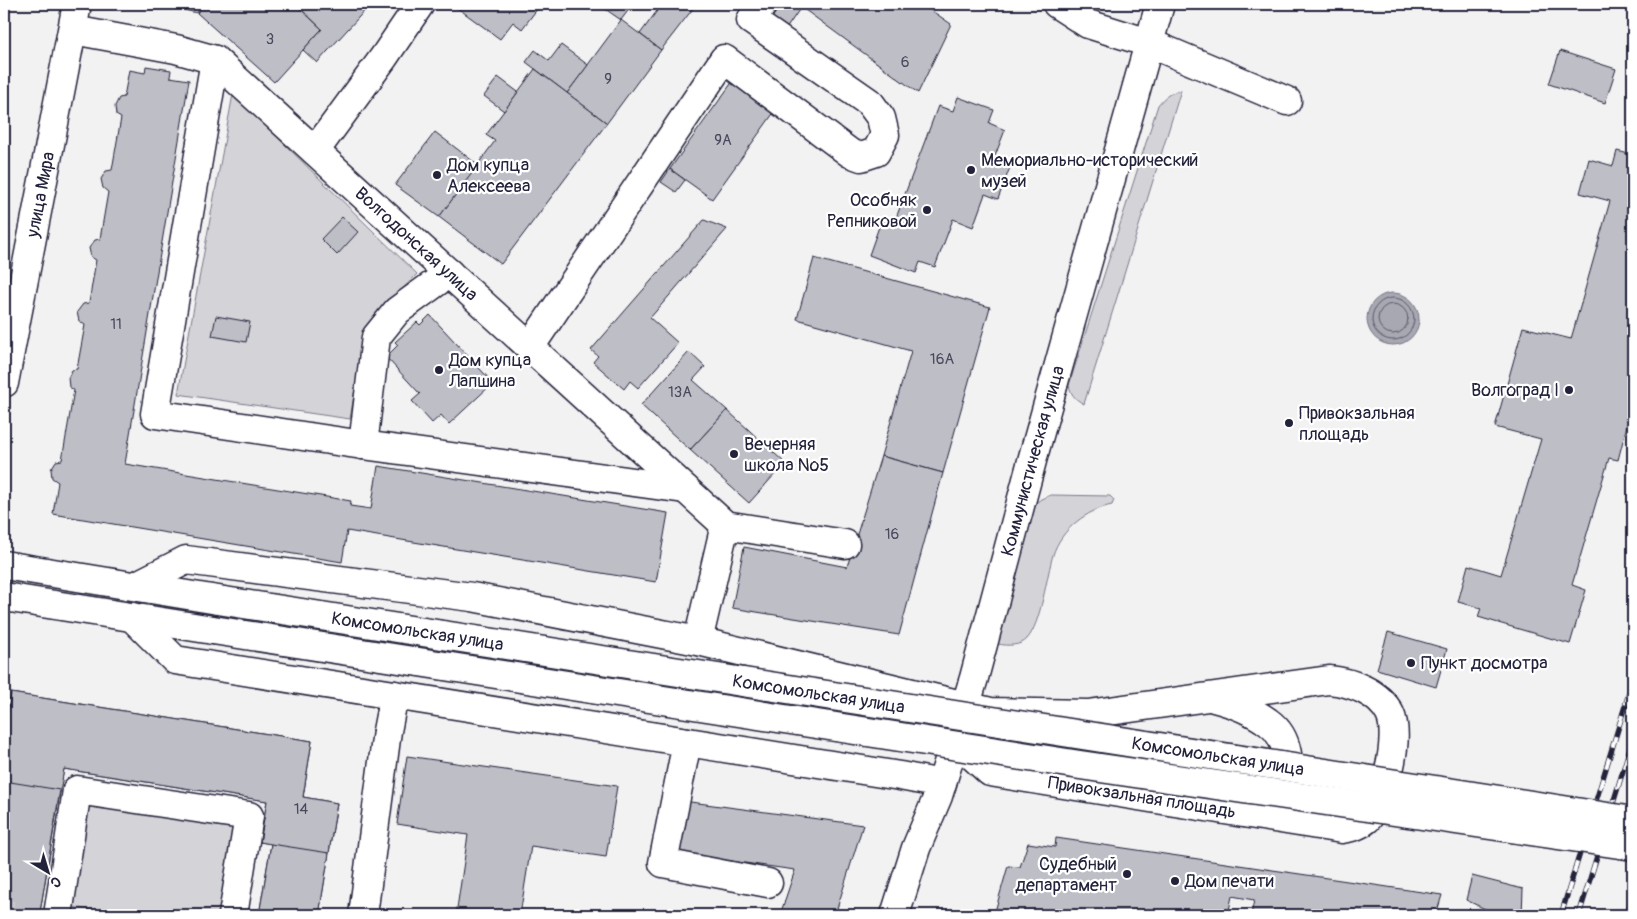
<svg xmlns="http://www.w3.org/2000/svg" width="1637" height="919" font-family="Pangolin,sans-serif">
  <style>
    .green { fill: #d3d3d8; stroke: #7a7a8a }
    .water { fill: #a8a8b2; stroke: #727282 }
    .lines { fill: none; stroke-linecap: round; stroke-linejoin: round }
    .shore { stroke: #58586b; stroke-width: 1 }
    .building { fill: #bebec6; stroke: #22223b }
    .minor-tunnel { stroke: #c8c8ce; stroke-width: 28; stroke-dasharray: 28 14; stroke-linecap: butt }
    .minor-casing { stroke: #22223b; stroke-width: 31 }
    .major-casing { stroke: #22223b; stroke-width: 31 }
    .minor { stroke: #fff; stroke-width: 28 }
    .major { stroke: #fff; stroke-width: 28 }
    .rail-casing { stroke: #22223b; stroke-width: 5.5 }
    .rail { stroke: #fff; stroke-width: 4; stroke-dasharray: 11; stroke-linecap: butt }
    .major-bridge-casing { stroke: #22223b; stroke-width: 31; stroke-linecap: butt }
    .major-bridge { stroke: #fff; stroke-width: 28 }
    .poi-dot { fill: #22223b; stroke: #fff; stroke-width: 2 }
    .labels { text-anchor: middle; stroke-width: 4.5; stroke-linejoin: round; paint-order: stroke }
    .number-label { font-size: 15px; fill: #49495e }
    .poi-label { font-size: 18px; fill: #22223b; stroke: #fff; text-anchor: start }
    .street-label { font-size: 18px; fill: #22223b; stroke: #fff }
  </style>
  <rect width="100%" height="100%" fill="#f2f2f3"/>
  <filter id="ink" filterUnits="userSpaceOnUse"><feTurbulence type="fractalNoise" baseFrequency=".02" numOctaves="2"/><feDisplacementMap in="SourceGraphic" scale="10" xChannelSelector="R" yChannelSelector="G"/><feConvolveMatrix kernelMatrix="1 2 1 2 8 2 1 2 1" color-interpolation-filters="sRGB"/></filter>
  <g filter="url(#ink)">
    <g class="green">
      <path d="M 1181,90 L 1084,404 C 1075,399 1071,395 1069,385 L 1158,105 C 1165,96 1170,93 1181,90 Z"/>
      <polygon points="233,94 417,274 365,328 350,419 178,394"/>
      <path d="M 1051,495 L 1110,496 L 1114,500 L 1112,505 C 1087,510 1061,529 1053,555 C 1047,574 1041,624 1027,639 C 1021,646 1007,646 998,644 L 996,642 L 1033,505 L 1041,499 Z"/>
      <polygon points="89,803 233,825 219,915 126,915 72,907"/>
    </g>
    <circle class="water" cx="1393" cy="319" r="26"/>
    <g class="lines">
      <g class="shore">
        <circle cx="1393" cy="319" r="21"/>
        <circle cx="1393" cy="319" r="15"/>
      </g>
    </g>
    <g class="building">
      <polygon points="159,4 204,4 197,13"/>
      <polygon points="204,4 295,4 322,29 274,82 197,13"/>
      <polygon points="309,4 364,4 368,7 317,63 303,50 322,29 303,11"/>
      <polygon points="452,4 541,4 522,29 513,22 500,39"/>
      <polygon points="598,4 633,4 621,20"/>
      <polygon points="662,4 692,4 695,6 661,50 640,34"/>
      <polygon points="781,4 922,4 951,24 918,93 801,7 784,32 770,21"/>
      <polygon points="621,20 661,50 607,123 567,93"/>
      <polygon points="561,45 588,65 567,93 526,62 535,50 549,61"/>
      <polygon points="1560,51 1616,69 1605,103 1549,84"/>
      <polygon points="146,66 171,70 170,77 189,80 125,464 351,501 350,506 371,509 378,466 668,513 656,582 347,531 342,562 53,514 58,482 52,478 51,469 56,461 62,460 74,390 69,387 68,378 72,370 77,369 85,325 79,321 77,312 83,304 89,303 96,260 91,257 89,248 95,240 100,239 108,192 103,188 101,179 106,171 112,170 121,118 116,115 115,106 119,98 124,97 129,70 145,73"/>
      <polygon points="535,69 607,123 501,264 439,217 495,141 486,135"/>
      <polygon points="498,77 518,92 504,111 484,96"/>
      <polygon points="733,81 775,111 712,199 670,169"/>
      <polygon points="958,97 994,110 989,123 1005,130 995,156 1012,162 998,199 985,194 973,227 953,219 935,267 920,262 916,273 869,255 881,221 893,226 938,106 953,111"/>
      <polygon points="435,132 478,165 439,217 395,185"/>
      <polygon points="1617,151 1633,155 1633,402 1618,460 1609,458 1572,585 1586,590 1570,644 1478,617 1481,608 1458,602 1468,565 1501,575 1541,439 1495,427 1523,327 1571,339 1610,201 1580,193 1589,159 1613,166"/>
      <polygon points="670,169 685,180 676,192 661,182"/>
      <polygon points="342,217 358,232 337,255 321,239"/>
      <polygon points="704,220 727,229 650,318 678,343 638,388 630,381 624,389 593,362 598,356 591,350"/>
      <polygon points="814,258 990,307 943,473 881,456 911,351 797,319"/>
      <polygon points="430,315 493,383 449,424 441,415 432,423 412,401 420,394 386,357 398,345 395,342 417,322 420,325"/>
      <polygon points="216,316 250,322 246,342 212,336"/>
      <polygon points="689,352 705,367 693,380 727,410 690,450 641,405"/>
      <polygon points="727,410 785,463 749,503 690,450"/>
      <polygon points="881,456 943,473 899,635 732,608 744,547 847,567"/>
      <polygon points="1388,632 1447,649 1436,687 1377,669"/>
      <polygon points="11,693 312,741 303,797 337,803 329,853 260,842 267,801 64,769 60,790 4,781 4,737"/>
      <polygon points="11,693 312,741 303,797 337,803 319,915 259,915 271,844 260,842 267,801 64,769 40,912 24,909 23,915 4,915 4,737"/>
      <polygon points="407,756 617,786 606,857 531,846 520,915 456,915 468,835 397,824"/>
      <polygon points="4,781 60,790 40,912 24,909 23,915 4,915"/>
      <polygon points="683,801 863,825 835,915 780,915 795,870 673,853"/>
      <polygon points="1056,838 1442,895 1436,915 1251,915 1254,900 1232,896 1228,915 1076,915 1068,914 1068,915 994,915 1008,866 1020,867 1028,843 1055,847"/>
      <polygon points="271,844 329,853 319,915 259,915"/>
      <polygon points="1472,876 1523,889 1522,915 1498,915 1466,900"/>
    </g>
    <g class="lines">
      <polyline class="minor-tunnel" points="4,914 13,915"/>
      <defs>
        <g id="minor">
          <polyline points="1057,4 1088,24 1149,43 1287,101"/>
          <path id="s1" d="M 73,30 L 176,49 L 215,60 L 725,525"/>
          <polyline points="215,60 155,414 363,445 685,489"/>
          <polyline points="315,151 384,57 420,4"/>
          <polyline points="530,347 724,59 850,153 861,157 876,152 885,135 881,118 870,103 751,20 763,4"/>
          <path id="s2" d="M 4,383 L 77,4"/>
          <polyline points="363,445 376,337 397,311 449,273"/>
          <polyline points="725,525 845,544"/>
          <path d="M 135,586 L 186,560 L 472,597 L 698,641 L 991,712 L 1088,714 L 1329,680 C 1351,682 1379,692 1390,714 C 1401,737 1385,802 1367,819 C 1359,826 1352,827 1342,829 L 990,772 L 965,749 L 960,732"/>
          <polyline points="132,617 175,660 900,776 942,784"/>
          <polyline points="698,641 725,525"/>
          <path d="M 1214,698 C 1233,703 1252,710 1268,722 C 1289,737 1293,768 1281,789"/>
          <polyline points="687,742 663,863 768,883"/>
          <polyline points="58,915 77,790 249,816 233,915"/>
          <polyline points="363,915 387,731 394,695"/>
        </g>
        <g id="major">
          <polyline points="4,565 218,600"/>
          <polyline points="4,597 213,630"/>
          <path id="s3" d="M 895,915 L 916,848 L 938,796 L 974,678 L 1033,457 L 1160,4"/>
        </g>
      </defs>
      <use href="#minor" class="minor-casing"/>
      <use href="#major" class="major-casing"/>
      <use href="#minor" class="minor"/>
      <use href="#major" class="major"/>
      <defs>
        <g id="rail">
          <polyline points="1561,915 1633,680"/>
          <polyline points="1579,915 1633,738"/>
          <polyline points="1627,915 1633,895"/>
        </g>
      </defs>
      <use href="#rail" class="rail-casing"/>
      <use href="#rail" class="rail"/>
      <defs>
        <g id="major-bridge">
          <path id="s4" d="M 218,600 L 1633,821"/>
          <polyline points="213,630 1080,765 1633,846"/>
        </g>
      </defs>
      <use href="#major-bridge" class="major-bridge-casing"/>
      <use href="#major-bridge" class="major-bridge"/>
    </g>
  </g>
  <g class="poi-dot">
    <circle cx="971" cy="170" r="5"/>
    <circle cx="437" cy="175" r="5"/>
    <circle cx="927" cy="210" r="5"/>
    <circle cx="439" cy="370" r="5"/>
    <circle cx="1569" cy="390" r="5"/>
    <circle cx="1289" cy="423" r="5"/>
    <circle cx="734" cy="454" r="5"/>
    <circle cx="1411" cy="663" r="5"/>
    <circle cx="1127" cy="874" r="5"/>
    <circle cx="1175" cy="881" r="5"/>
  </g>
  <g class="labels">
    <g class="number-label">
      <text x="270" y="44">3</text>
      <text x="905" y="67">6</text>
      <text x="608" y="84">9</text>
      <text x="723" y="145">9А</text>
      <text x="116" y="329">11</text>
      <text x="942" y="364">16А</text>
      <text x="680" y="397">13А</text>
      <text x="892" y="539">16</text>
      <text x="301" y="814">14</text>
    </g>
    <g class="poi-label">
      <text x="981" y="166">Мемориально-исторический<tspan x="981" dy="21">музей</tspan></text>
      <text x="447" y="171">Дом купца<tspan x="447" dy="21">Алексеева</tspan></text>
      <text x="917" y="206" text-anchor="end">Особняк<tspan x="917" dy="21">Репниковой</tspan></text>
      <text x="449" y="366">Дом купца<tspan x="449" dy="21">Лапшина</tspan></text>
      <text x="1559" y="396" text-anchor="end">Волгоград I</text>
      <text x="1299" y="419">Привокзальная<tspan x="1299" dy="21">площадь</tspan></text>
      <text x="744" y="450">Вечерняя<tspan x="744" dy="21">школа №5</tspan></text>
      <text x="1421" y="669">Пункт досмотра</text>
      <text x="1117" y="870" text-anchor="end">Судебный<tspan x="1117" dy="21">департамент</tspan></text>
      <text x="1185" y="887">Дом печати</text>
    </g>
    <g class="street-label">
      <text dy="6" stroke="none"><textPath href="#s2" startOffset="192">улица Мира</textPath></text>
      <text dy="6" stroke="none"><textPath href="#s1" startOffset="418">Волгодонская улица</textPath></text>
      <text dy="6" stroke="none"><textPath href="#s3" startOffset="475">Коммунистическая улица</textPath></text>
      <text dy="6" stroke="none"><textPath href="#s4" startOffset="202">Комсомольская улица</textPath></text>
      <text dy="6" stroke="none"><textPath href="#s4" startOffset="608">Комсомольская улица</textPath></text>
      <text dy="6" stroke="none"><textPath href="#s4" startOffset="1012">Комсомольская улица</textPath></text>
      <text transform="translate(1142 797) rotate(9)" y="6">Привокзальная площадь</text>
    </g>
  </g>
  <rect width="1637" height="919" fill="none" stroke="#fff" stroke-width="20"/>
  <rect x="10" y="10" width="1617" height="899" fill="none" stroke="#22223b" stroke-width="2" filter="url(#ink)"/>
  <g transform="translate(48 872) rotate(142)" stroke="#ffffff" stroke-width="4" paint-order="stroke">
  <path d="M0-4L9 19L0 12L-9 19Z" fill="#22223b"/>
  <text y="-8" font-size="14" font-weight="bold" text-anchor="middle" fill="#22223b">С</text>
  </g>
</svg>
